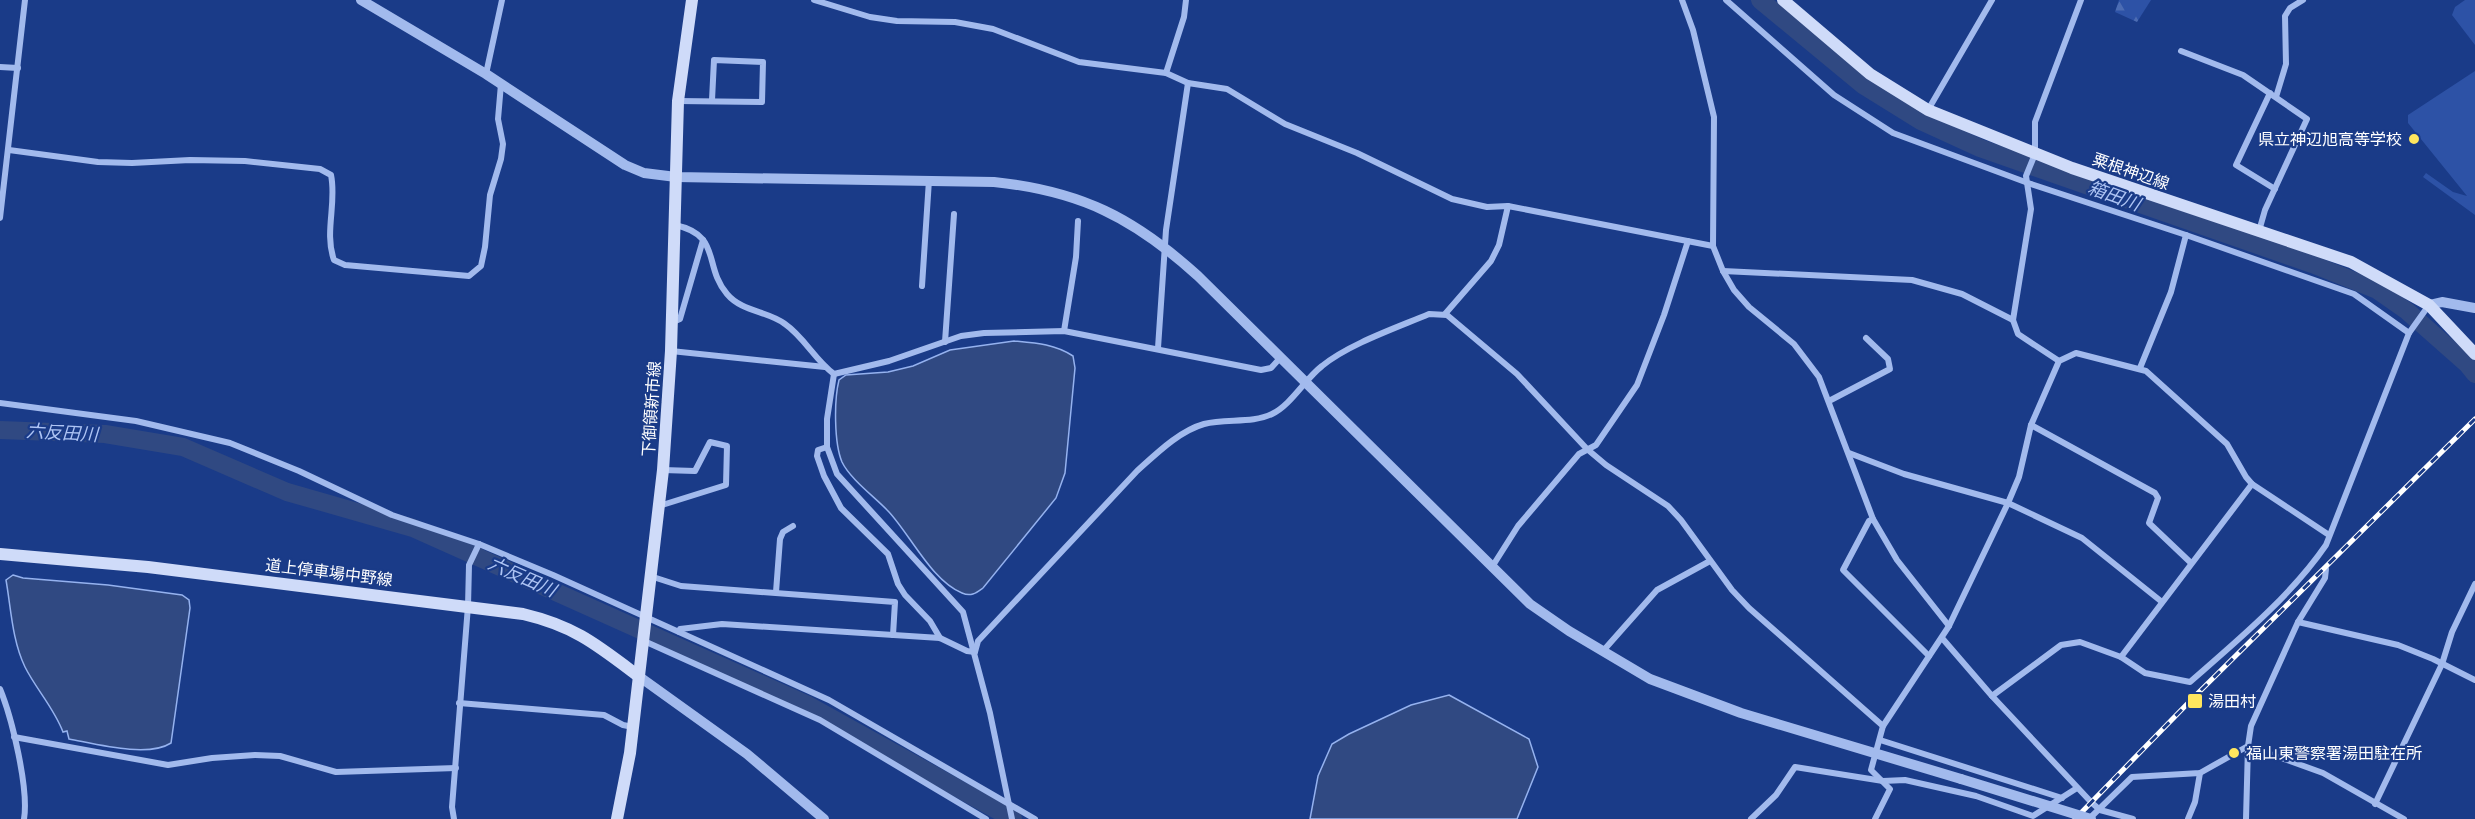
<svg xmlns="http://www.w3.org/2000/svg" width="2475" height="819" font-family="'Open Sans','Noto Sans JP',sans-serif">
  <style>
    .forest { fill: url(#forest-firs) }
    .pitch { fill: #2d52a6 }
    .water { fill: #304982; stroke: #95b2ef; stroke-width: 1.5 }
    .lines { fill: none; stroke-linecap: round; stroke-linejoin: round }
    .river { stroke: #304982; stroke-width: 18 }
    .minor { stroke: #a2baed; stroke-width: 6 }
    .tertiary { stroke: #a2baed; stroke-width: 10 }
    .secondary { stroke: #cfdbf9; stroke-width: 12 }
    .rail-casing { stroke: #fff; stroke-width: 5 }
    .rail { stroke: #1a3b88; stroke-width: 3; stroke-dasharray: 9; stroke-linecap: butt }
    .tertiary-bridge { stroke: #a2baed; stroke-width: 10 }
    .poi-dot { fill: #ffe65e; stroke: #1a3b88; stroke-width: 2 }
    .labels { text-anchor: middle; stroke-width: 4.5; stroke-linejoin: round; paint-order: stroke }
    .poi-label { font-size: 16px; fill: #fff; stroke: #1a3b88; text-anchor: start }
    .street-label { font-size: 16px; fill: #fff; stroke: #1a3b88 }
    .water-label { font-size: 18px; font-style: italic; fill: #aec4f4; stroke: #1a3b88 }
  </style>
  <defs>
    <pattern id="forest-firs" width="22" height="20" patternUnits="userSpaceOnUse" patternTransform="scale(1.5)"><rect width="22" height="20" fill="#2d52a6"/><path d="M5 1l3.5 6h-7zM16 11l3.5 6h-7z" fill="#4c6cb3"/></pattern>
  </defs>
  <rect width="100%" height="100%" fill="#1a3b88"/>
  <polygon class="forest" points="2119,0 2151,0 2137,22 2115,12"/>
  <g class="pitch">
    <polygon points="2465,0 2475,0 2475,45 2452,15 2455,7"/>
    <polygon points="2475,71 2475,215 2423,177 2426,173 2453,192 2467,196 2408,123 2408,115"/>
  </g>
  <g class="water">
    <path d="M 1014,341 C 1036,343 1054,344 1073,356 L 1075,368 L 1065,473 L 1056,498 L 983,588 C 976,593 971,597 962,593 C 932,581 911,536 889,512 C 876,498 850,479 842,462 C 834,443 834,400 839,380 L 846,375 L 888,372 L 913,366 L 950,350 Z"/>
    <path d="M 13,575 L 23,578 L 108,585 L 182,595 L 189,600 L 190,608 L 171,743 C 148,758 96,744 69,739 L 67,731 L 63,732 C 54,708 36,689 25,667 C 12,640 11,608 6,580 Z"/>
    <polygon points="1449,695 1529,739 1538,767 1517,819 1310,819 1318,776 1332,744 1349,734 1411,705"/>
  </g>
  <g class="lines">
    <g class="river">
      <polyline points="1760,0 1863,85 1921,121 1980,148 2312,264 2377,290 2407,311 2467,364 2475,374"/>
      <polyline points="0,430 105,434 183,447 287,492 413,528 808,705 1013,819"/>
    </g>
    <g class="minor">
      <polyline points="814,0 870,17 897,21 955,22 993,29 1079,62 1166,73 1188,83 1227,89 1285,124 1357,153 1452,199 1487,207 1508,206 1713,246"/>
      <polyline points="1682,0 1693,30 1714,117 1713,246 1723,271 1734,290 1749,307 1794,344 1819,377 1873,519 1897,560 1949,626"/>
      <polyline points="1726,0 1834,95 1893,133 2028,183 2186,235 2354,294 2409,333"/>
      <polyline points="2181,51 2243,75 2307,119 2265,210 2259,231"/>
      <polyline points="0,67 18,68"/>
      <polyline points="1166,73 1184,17 1186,0"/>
      <polyline points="486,74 502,0"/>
      <polyline points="2270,93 2236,165 2275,189"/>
      <polyline points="2276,97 2286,64 2285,16 2290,8 2303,0"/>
      <polyline points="678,101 762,102 763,62 714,60 712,100"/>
      <polyline points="1928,110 1992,0"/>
      <path d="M 9,150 L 98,162 L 132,163 L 190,160 L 245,161 L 320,169 L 331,175 C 337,203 324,232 334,260 L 345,265 L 469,276 L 481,266 L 485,247 L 490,195 L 501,159 L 503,144 L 498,119 L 501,84"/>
      <polyline points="0,218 25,0"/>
      <path d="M 675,225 C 722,235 703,266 727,294 C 742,312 768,311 785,324 C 804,337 815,360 834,374 L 889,361 L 961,336 L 984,333 L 1064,331 L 1261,370 L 1271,368 L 1281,357"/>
      <polyline points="1723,271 1912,280 1962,294 2013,320"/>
      <polyline points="922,286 929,180"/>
      <polyline points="1445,314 1491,261 1499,245 1508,206"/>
      <polyline points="673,322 680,319 703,240"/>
      <polyline points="1064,331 1076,257 1078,221"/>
      <polyline points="945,342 954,214"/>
      <polyline points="1158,348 1166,230 1188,83"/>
      <polyline points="671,351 825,367"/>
      <polyline points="2059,361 2018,334 2013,320 2031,209 2026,176 2035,154 2035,122 2081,0"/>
      <polyline points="2140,368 2171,292 2186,235"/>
      <polyline points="834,374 827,419 827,447 837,474 963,612 990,713 1012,819"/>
      <polyline points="1829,401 1890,369 1888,359 1866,338"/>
      <polyline points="0,403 136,421 230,443 299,471 392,515 479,544 553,575 829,700 1035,819"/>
      <polyline points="2031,425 2155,493 2158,498 2149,523 2190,562"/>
      <polyline points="827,447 818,450 817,456 824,476 841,508 888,554 898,584 905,595 930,621 940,638"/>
      <polyline points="1849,453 1904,474 2008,503 2082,538 2162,602"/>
      <polyline points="659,506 726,485 727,446 710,442 695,471 663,470"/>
      <polyline points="1873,519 1869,521 1843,570 1929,656"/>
      <polyline points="1492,567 1518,526 1579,454 1596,445 1637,385 1664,315 1688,241"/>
      <polyline points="650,576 681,586 895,602 893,635"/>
      <polyline points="776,592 780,539 783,532 793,526"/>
      <polyline points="2298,622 2398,645 2433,659 2475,680"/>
      <polyline points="679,632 680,629 722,624 940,638 967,651 975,652"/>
      <polyline points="1942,638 1992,696 2091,802 2100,810 2133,819"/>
      <polyline points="644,641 820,720 986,819"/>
      <polyline points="1603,651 1657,590 1710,561"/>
      <path d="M 975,652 L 978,641 L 1137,471 C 1156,454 1179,431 1204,424 C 1226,418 1252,424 1272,414 C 1291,405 1305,379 1322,366 C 1349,344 1396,328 1429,314 L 1447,315 L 1517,374 L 1587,449 L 1606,465 L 1668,506 L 1681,520 L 1732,590 L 1749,608 L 1883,726"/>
      <polyline points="2121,657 2252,484"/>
      <path d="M 0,689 C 12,718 29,789 24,819"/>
      <path d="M 1992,696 L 2061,645 L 2080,642 L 2121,657 L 2145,673 L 2190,682 C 2237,641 2291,596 2326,545 L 2409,333 L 2429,305"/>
      <polyline points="459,703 604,715 623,725 633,727"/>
      <polyline points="14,737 168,765 212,758 255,755 280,756 336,772 456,768"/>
      <polyline points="1880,740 2062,798"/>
      <polyline points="2248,746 2323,773 2404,819"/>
      <polyline points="2375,804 2442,664 2452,632 2475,584"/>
      <polyline points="2090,818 2132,777 2200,773 2248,746"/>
      <polyline points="454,819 452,807 468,606 469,565 479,544"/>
      <polyline points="1751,819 1776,795 1795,767 1883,781 1905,780 1976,796 2033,816 2077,788"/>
      <polyline points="1875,819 1890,789 1871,770 1883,726 1949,626 2008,503 2019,477 2031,425 2059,361 2076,353 2146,371 2227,444 2246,477 2252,484 2329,535"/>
      <polyline points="2188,819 2195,802 2200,773"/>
      <polyline points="2246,819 2248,746 2251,726 2298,622 2325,578 2326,569"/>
    </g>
    <g class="tertiary">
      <path d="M 361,0 L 486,74 L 625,165 L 644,173 L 676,177 L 994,182 C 1081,191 1134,218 1198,276 L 1530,604 L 1569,631 L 1650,679 L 1741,713 L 1961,779"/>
      <polyline points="2429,305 2442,302 2475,308"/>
      <polyline points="637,675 747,754 824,819"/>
    </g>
    <g class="secondary">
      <polyline points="1783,0 1870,74 1928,110 2072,168 2351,262 2429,305 2475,354"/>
      <path d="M 0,554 L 148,567 L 523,614 C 574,626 596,644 637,675"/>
      <polyline points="617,819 630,753 663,470 671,351 678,101 692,0"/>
    </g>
    <defs>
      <polyline id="rail" points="2075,819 2193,698 2475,419"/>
    </defs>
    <use href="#rail" class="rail-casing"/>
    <use href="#rail" class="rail"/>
    <polyline class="tertiary-bridge" points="1961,779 2091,819"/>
  </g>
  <g class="poi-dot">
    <circle cx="2414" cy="139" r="6"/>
    <rect x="2187" y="693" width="16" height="16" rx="3"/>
    <circle cx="2234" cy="753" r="6"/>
  </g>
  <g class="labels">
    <g class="poi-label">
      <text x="2402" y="145" text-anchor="end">県立神辺旭高等学校</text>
      <text x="2208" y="707">湯田村</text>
      <text x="2246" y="759">福山東警察署湯田駐在所</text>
    </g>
    <g class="street-label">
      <text transform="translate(2131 171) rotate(19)" y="6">粟根神辺線</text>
      <text transform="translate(651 409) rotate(-86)" y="6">下御領新市線</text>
      <text transform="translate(329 572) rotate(7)" y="6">道上停車場中野線</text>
    </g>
    <g class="water-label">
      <text transform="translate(2114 196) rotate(20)" y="6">箱田川</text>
      <text transform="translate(62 433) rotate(3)" y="6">六反田川</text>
      <text transform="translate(522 577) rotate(24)" y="6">六反田川</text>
    </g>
  </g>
</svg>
